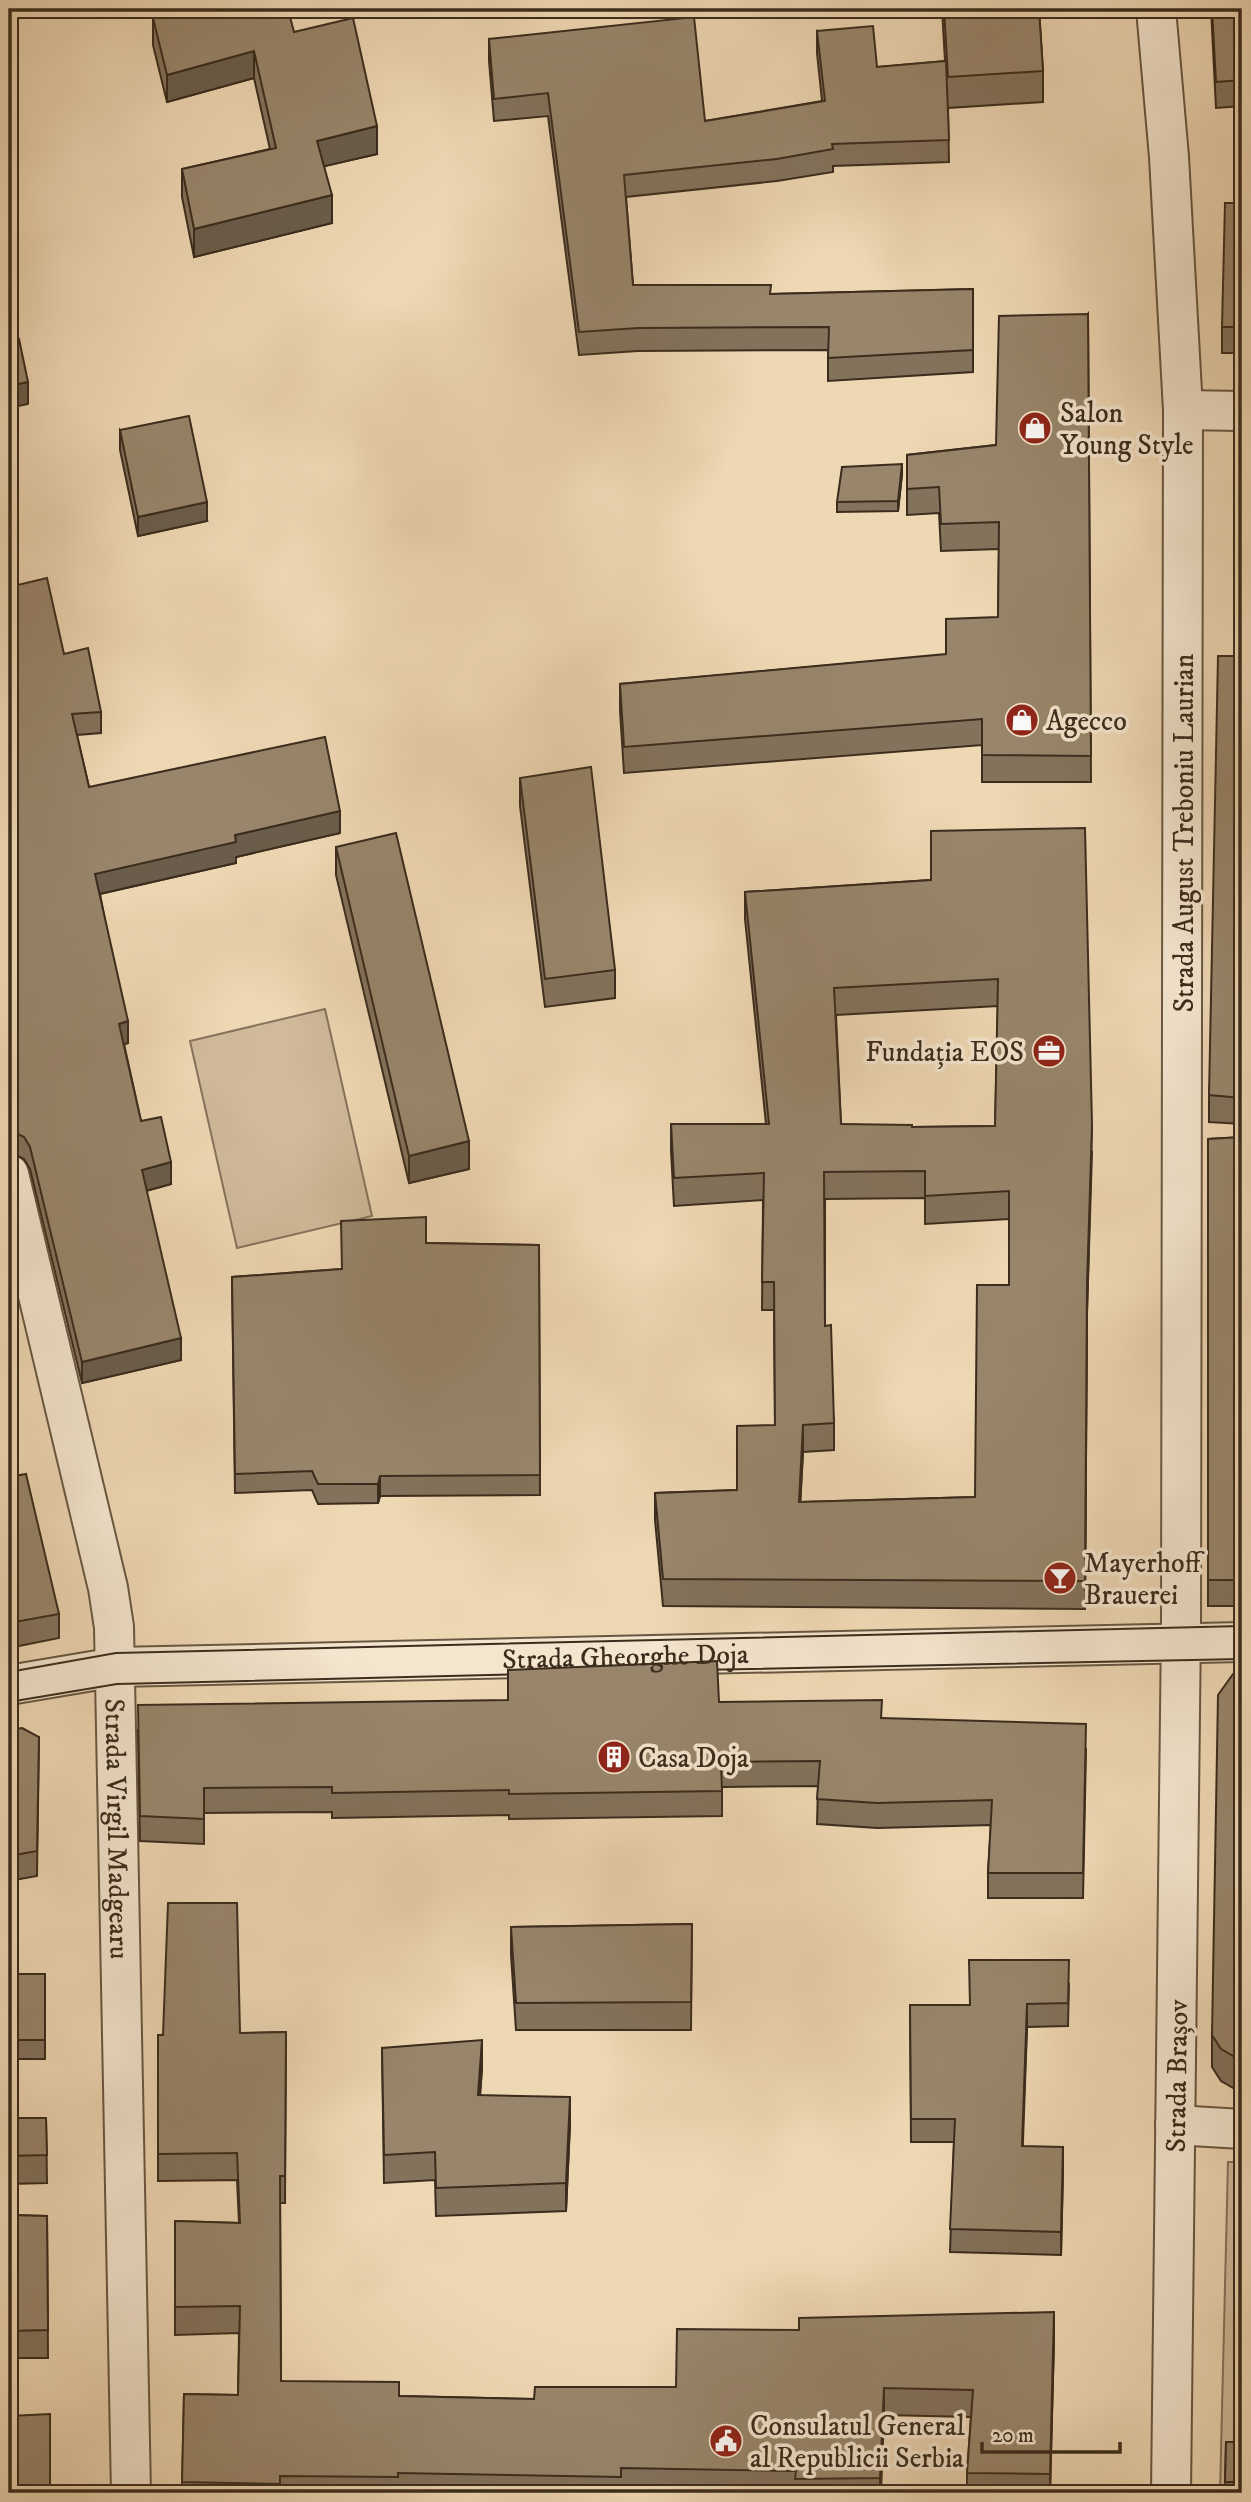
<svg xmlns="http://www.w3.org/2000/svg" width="1251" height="2502" font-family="'IM FELL DW Pica',serif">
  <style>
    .green { fill: #d0ba9a; stroke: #86735c; stroke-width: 2 }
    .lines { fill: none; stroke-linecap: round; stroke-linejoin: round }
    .street-casing { stroke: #685742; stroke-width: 42 }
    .street { stroke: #f4e5ce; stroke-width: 38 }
    .tram { stroke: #3b2c1d; stroke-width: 2 }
    .wall { fill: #83725c; stroke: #3b2c1d; stroke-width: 2; fill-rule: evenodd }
    .shaded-wall { fill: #6a5d4b; stroke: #3b2c1d; stroke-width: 2 }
    .building { fill: #98856b; stroke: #3b2c1d; stroke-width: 2; fill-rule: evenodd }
    .labels { text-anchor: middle; stroke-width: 7; stroke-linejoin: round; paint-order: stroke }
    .poi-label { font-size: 28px; fill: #3b2c1d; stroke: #f4e5ce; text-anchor: start }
    .street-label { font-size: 28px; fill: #3b2c1d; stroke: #f4e5ce }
  </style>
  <rect width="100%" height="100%" fill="#eed7b3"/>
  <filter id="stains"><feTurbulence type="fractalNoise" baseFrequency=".00286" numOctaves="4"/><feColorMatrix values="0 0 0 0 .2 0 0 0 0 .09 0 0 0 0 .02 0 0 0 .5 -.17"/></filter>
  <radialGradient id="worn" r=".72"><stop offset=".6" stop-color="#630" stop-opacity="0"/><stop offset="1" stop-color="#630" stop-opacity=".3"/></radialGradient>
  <g class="green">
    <polygon points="325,1009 372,1216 237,1248 190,1041"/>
    <polygon points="1228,2162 1242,2162 1242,2493 1220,2493"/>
  </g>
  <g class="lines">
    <defs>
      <g id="street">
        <polyline points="1156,9 1169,157 1183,410 1181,1626 1171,2493"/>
        <polyline points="1183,410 1242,411"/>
        <path id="s1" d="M 9,1174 L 108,1588 L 114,1627 L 131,2493"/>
        <path id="s2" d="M 9,1685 L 116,1667 L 1242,1642"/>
        <polyline points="1175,2125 1242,2129"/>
      </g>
    </defs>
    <use href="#street" class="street-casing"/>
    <use href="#street" class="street"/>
    <g class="tram">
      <polyline points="697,1670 1242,1659"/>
      <polyline points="9,1672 116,1653 1242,1626"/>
      <polyline points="9,1702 117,1684 529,1674"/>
    </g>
  </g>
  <g class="wall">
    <polygon points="942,9 1039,9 1043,71 1043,102 948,108 949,162 833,166 833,172 777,181 626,197 633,285 771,294 973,289 973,372 828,381 828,350 638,351 579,355 548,116 494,121 489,61 489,39 705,121 822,101 817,53 817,31 877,67 945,61"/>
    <polygon points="1211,9 1242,9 1242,106 1216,108"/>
    <polygon points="153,18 294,32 377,154 324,166 332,223 194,257 182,197 182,169 270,149 254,78 167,102 153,45"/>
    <polygon points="1242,203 1242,353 1222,353 1222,327"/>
    <polygon points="1088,314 1091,782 982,782 982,745 624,773 620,711 620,684 946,655 998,617 999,549 941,551 939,513 907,515 907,455 996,445"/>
    <polygon points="120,430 207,521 138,536 120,450"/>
    <polygon points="902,474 898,511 837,512 837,502"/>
    <polygon points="9,587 64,654 101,712 101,733 77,735 89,787 340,833 236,857 236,863 100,894 128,1043 124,1044 141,1121 171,1184 146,1191 181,1360 82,1383 30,1169 24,1159 12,1153 9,1139"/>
    <polygon points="1242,656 1242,1124 1209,1122 1209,1095"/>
    <polygon points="520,778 615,970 615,998 545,1007 520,806"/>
    <path d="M 931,831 L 1092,1152 L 1087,1313 L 1085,1609 L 663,1606 L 655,1520 L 655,1493 L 737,1490 L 775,1425 L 774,1310 L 762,1310 L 763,1200 L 674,1206 L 671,1151 L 671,1124 L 766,1124 L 745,919 L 745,892 L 931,880 ZM 998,1006 L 995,1126 L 912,1127 L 841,1124 L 836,1015 ZM 925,1198 L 925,1224 L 1009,1219 L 1009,1285 L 975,1497 L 800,1502 L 803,1452 L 834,1450 L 834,1423 L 825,1326 L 825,1199 Z"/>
    <polygon points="336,847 469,1169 409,1183 336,875"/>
    <polygon points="1242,1137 1242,1606 1208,1606 1208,1139"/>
    <polygon points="426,1243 539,1245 540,1495 380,1496 378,1503 318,1504 312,1490 235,1493 232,1277 341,1269"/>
    <polygon points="9,1451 14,1476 59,1614 59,1638 9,1648"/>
    <polygon points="1242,1670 1242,2089 1235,2089 1221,2081 1212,2067 1212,2035"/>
    <polygon points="719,1702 882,1718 1086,1749 1083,1898 988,1898 988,1873 991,1825 877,1828 817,1824 818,1786 722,1787 722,1816 509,1819 509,1815 332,1818 332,1812 204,1813 204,1844 140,1841 138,1730"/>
    <polygon points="9,1730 39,1737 37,1876 9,1881"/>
    <polygon points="692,1924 691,2030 516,2030 511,1955 511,1927"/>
    <rect x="9" y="1974" width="36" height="85"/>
    <polygon points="1069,1984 1068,2026 1027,2027 1022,2146 1063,2170 1061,2255 950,2252 954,2142 911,2142 910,2005 969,2005"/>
    <polygon points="286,2032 285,2203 280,2203 281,2381 399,2396 534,2399 676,2387 1054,2339 1050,2493 967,2493 967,2473 971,2417 884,2415 881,2493 182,2493 184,2394 238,2395 239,2333 175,2335 175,2221 239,2223 237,2180 158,2181 158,2035"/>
    <polygon points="382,2048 482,2068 480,2095 570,2124 566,2211 436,2216 435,2180 384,2183"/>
    <polygon points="9,2118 46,2118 47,2183 9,2184"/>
    <polygon points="9,2215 47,2216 48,2358 9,2358"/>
    <polygon points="1226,2442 1242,2442 1242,2492 1225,2492"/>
  </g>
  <g class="shaded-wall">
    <polygon points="254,51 254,78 167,102 167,75"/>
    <polygon points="377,126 377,154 317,168 317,141"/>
    <polygon points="332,195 332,223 194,257 194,229"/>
    <polygon points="28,382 28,404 9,408 9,386"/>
    <polygon points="902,464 902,474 898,511 898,501"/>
    <polygon points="207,502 207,521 138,536 138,517"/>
    <polygon points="340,811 340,833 236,857 236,863 95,895 95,874 235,835"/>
    <polygon points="128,1021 128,1043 119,1046 119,1024"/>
    <polygon points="1092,1125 1087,1313 1085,1609 1087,1285"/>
    <polygon points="469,1141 469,1169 409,1183 409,1156"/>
    <polygon points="171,1162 171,1184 142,1192 142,1170"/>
    <polygon points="181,1338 181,1360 82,1383 82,1362"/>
    <polygon points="803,1425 803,1452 799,1530 799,1502"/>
    <polygon points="380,1476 380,1496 378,1503 378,1484"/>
    <polygon points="1027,2004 1027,2027 1022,2169 1022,2146"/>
    <polygon points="482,2040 482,2068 478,2123 478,2095"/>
    <polygon points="570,2097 570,2124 566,2211 566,2183"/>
    <polygon points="1063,2147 1063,2170 1061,2255 1061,2232"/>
    <polygon points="1054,2312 1054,2339 1050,2493 1050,2474"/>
    <polygon points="884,2388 884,2415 880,2493 880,2478"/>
  </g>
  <g class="building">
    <polygon points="183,9 288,9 294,32 353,18 377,126 317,141 332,195 194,229 182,169 276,148 254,51 167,75 153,18"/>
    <polygon points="944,9 1039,9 1043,71 948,77"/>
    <polygon points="1212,9 1242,9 1242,80 1216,82"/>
    <polygon points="694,17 705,121 825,101 817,31 873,26 877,67 946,61 949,140 832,144 833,149 777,159 624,175 633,285 771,285 770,294 973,289 973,350 828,358 829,327 638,328 579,332 548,93 494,99 489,39"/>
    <polygon points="1225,203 1242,203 1242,327 1222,327"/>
    <polygon points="1088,314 1091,756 982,755 982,719 624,747 620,684 946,654 946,619 998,617 999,522 941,524 939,487 907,489 907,455 996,445 999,316"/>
    <polygon points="19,339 28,382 9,386 9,341"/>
    <polygon points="189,416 207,502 138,517 120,430"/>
    <polygon points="902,464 898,501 837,502 842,467"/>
    <polygon points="47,578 64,654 88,648 101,712 72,714 89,787 325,737 340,811 235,835 236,842 95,874 128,1021 119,1024 141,1121 161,1117 171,1162 142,1170 181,1338 82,1362 30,1147 24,1137 12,1131 9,1117 9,587"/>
    <polygon points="1218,656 1242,656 1242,1098 1209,1095"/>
    <polygon points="591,767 615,970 545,979 520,778"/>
    <path d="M 1085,828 L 1092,1125 L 1087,1285 L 1085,1581 L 663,1579 L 655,1493 L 737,1490 L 737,1426 L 775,1425 L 774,1282 L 762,1282 L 764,1173 L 674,1178 L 671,1124 L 769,1124 L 745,892 L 931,880 L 931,831 ZM 998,979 L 995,1126 L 912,1127 L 912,1125 L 841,1124 L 834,988 ZM 925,1171 L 925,1196 L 1009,1191 L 1009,1285 L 977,1285 L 975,1497 L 799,1502 L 803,1425 L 834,1423 L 831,1325 L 825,1326 L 824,1172 Z"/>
    <polygon points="396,833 469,1141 409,1156 336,847"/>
    <polygon points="1242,1137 1242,1580 1208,1580 1208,1139"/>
    <polygon points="426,1217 426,1243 539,1245 540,1475 380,1476 378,1484 318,1484 312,1471 235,1474 232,1277 342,1269 341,1221"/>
    <polygon points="9,1451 14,1476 26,1474 59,1614 9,1623"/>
    <polygon points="717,1661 719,1702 882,1700 881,1718 1086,1724 1083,1873 988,1873 992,1800 877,1803 817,1799 820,1761 721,1762 722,1791 509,1794 509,1790 332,1793 332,1787 204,1788 204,1819 140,1816 138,1705 508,1700 508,1670"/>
    <polygon points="1242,1670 1242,2057 1235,2057 1221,2049 1212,2035 1218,1695 1233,1674"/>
    <polygon points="22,1728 39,1737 37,1851 9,1856 9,1730"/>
    <polygon points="168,1903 237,1903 240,2033 286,2032 285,2176 280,2176 281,2381 399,2382 399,2396 534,2399 535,2387 676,2387 677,2329 799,2330 799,2318 1054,2312 1050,2474 967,2473 973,2390 884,2388 880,2478 795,2479 796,2471 621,2468 621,2477 398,2473 398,2477 280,2476 280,2484 182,2482 184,2394 238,2395 240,2306 175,2307 175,2221 240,2223 237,2153 158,2154 158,2035 163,2035"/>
    <polygon points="692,1924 691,2002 516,2003 511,1927"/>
    <polygon points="969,1960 1069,1960 1068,2003 1027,2004 1022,2146 1063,2147 1061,2232 950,2229 955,2119 911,2119 910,2005 970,2005"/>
    <rect x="9" y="1974" width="36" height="66"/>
    <polygon points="482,2040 478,2095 570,2097 566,2183 436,2188 435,2152 384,2155 382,2048"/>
    <polygon points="9,2118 46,2118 47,2155 9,2156"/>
    <polygon points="9,2215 47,2216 48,2330 9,2331"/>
    <polygon points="50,2414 50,2493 9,2493 9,2416"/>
    <polygon points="1226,2442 1242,2442 1242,2482 1225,2482"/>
  </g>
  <defs>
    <symbol id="shop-disc" viewBox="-11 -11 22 22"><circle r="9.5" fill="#8f2418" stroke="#f4e5ce"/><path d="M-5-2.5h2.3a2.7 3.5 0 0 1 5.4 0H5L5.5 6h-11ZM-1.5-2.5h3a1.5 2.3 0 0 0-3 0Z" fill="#fff"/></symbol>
    <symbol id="office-disc" viewBox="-11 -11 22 22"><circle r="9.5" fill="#8f2418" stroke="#f4e5ce"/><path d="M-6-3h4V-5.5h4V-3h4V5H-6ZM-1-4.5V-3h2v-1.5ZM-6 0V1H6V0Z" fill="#fff"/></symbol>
    <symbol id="bar-disc" viewBox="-11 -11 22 22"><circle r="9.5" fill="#8f2418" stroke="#f4e5ce"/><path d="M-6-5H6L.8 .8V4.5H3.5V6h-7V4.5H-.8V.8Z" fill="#fff"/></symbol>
    <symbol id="building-disc" viewBox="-11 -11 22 22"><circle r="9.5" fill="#8f2418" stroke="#f4e5ce"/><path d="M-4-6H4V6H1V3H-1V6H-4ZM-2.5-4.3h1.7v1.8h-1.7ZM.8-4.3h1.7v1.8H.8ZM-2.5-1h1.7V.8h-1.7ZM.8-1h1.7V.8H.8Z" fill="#fff"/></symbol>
    <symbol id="civic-disc" viewBox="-11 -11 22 22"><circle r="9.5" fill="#8f2418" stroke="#f4e5ce"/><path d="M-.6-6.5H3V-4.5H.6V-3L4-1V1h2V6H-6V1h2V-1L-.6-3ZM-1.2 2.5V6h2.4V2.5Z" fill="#fff"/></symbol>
  </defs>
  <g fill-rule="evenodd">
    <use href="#shop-disc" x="1016" y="409" width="38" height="38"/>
    <use href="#shop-disc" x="1003" y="701" width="38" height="38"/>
    <use href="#office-disc" x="1030" y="1032" width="38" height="38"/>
    <use href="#bar-disc" x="1041" y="1559" width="38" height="38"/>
    <use href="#building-disc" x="595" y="1738" width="38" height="38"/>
    <use href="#civic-disc" x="707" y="2422" width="38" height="38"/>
  </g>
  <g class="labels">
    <g class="poi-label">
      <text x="1060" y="422">Salon<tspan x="1060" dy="32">Young Style</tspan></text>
      <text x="1046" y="730">Agecco</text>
      <text x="1024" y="1061" text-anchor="end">Fundația EOS</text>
      <text x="1084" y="1572">Mayerhoff<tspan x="1084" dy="32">Brauerei</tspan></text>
      <text x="638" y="1767">Casa Doja</text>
      <text x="750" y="2435">Consulatul General<tspan x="750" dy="32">al Republicii Serbia</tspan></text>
    </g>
    <g class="street-label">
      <text transform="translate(1183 833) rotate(-90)" y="10">Strada August Treboniu Laurian</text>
      <text dy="10" stroke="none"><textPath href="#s2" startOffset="618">Strada Gheorghe Doja</textPath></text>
      <text dy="10" stroke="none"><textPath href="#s1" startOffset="667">Strada Virgil Madgearu</textPath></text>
      <text transform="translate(1176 2076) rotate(-89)" y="10">Strada Brașov</text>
    </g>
  </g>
  <rect width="1251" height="2502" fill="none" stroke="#eed7b3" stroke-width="35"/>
  <rect x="10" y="10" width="1230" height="2481" fill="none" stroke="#3b2c1d" stroke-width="3.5"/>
  <rect x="18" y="18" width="1216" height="2467" fill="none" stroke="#3b2c1d" stroke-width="2"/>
  <path d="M982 2442v10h138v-10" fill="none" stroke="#3b2c1d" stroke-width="3.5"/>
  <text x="992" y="2442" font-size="21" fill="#3b2c1d" stroke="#f4e5ce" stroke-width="5" paint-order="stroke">20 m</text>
  <rect width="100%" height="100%" filter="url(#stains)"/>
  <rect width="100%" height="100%" fill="url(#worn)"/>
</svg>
